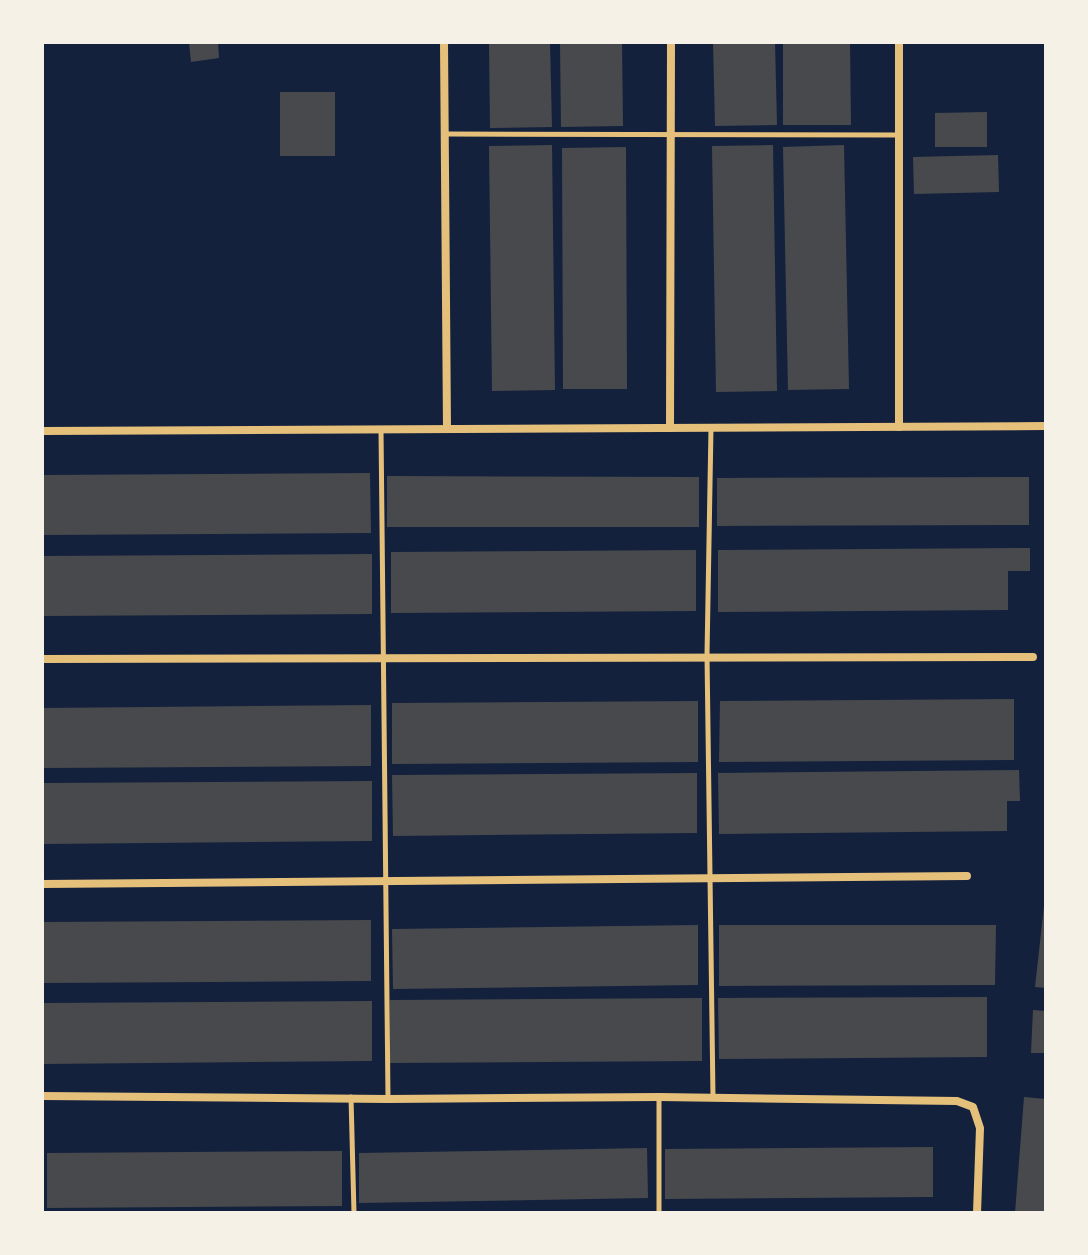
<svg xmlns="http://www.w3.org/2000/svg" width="1088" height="1255" font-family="'Space Grotesk',sans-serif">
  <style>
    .building { fill: #48494c }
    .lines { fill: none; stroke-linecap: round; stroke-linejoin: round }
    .service { stroke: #e5c07b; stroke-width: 5 }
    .minor { stroke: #e5c07b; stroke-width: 8 }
  </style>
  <rect width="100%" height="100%" fill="#14213d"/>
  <g class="building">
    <polygon points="189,42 218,42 219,58 191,62"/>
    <polygon points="489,42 550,42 552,127 490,128"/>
    <polygon points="560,42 622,42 623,126 561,127"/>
    <polygon points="713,42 775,42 777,125 715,126"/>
    <polygon points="783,42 850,42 851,125 783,125"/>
    <rect x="280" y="92" width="55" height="64"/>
    <polygon points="987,112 987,147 935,147 935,113"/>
    <polygon points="552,145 555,390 492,391 489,146"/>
    <polygon points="773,145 777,391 716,392 712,146"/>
    <polygon points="844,145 849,389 788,390 783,147"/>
    <polygon points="626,147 627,389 563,389 562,148"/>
    <polygon points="998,155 999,192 914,194 913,157"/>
    <polygon points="370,473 371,533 42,535 42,475"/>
    <polygon points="387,476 699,477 699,527 387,527"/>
    <polygon points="1029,477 1029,525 717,526 717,478"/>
    <polygon points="1030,548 1030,571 1008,571 1008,610 718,612 718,550"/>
    <polygon points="696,550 696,611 391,613 391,552"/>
    <polygon points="372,554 372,614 43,616 43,556"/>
    <polygon points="1014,699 1014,760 719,762 720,701"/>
    <polygon points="698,701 698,762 392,764 392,703"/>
    <polygon points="371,705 371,766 43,768 43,708"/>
    <polygon points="1019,770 1020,801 1007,801 1007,831 719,834 718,773"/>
    <polygon points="697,773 697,833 393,836 392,775"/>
    <polygon points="372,781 372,841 44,844 44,783"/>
    <polygon points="1044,906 1046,906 1046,988 1035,987"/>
    <polygon points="371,920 371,981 43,983 42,922"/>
    <polygon points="698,925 698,985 393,989 392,929"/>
    <polygon points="719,925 996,925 995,985 719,986"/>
    <polygon points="987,997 987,1057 719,1059 718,998"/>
    <polygon points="702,998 702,1061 390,1063 390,1000"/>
    <polygon points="372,1001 372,1061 43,1064 42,1003"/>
    <polygon points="1033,1010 1046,1011 1046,1053 1031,1053"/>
    <polygon points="1024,1097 1046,1099 1046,1213 1015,1213"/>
    <polygon points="933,1147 933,1197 665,1199 665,1149"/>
    <polygon points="647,1148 648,1198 359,1203 359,1153"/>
    <polygon points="342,1151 342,1206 47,1208 47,1153"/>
  </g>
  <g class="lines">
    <g class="service">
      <polyline points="446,134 900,135"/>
      <polyline points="711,428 707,655 713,1097"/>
      <polyline points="381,429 388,1098"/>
      <polyline points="351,1097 354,1213"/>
      <polyline points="659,1098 659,1213"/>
    </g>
    <g class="minor">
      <polyline points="444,42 447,429"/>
      <polyline points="899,42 899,427"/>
      <polyline points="670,428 671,42"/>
      <polyline points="42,431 1046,426"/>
      <polyline points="42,659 1033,657"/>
      <polyline points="42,884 967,876"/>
      <polyline points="42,1096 388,1099 659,1097 957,1101 973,1107 980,1128 977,1213"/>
    </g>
  </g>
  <rect width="1088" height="1255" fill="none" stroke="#f6f1e7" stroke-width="88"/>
</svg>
